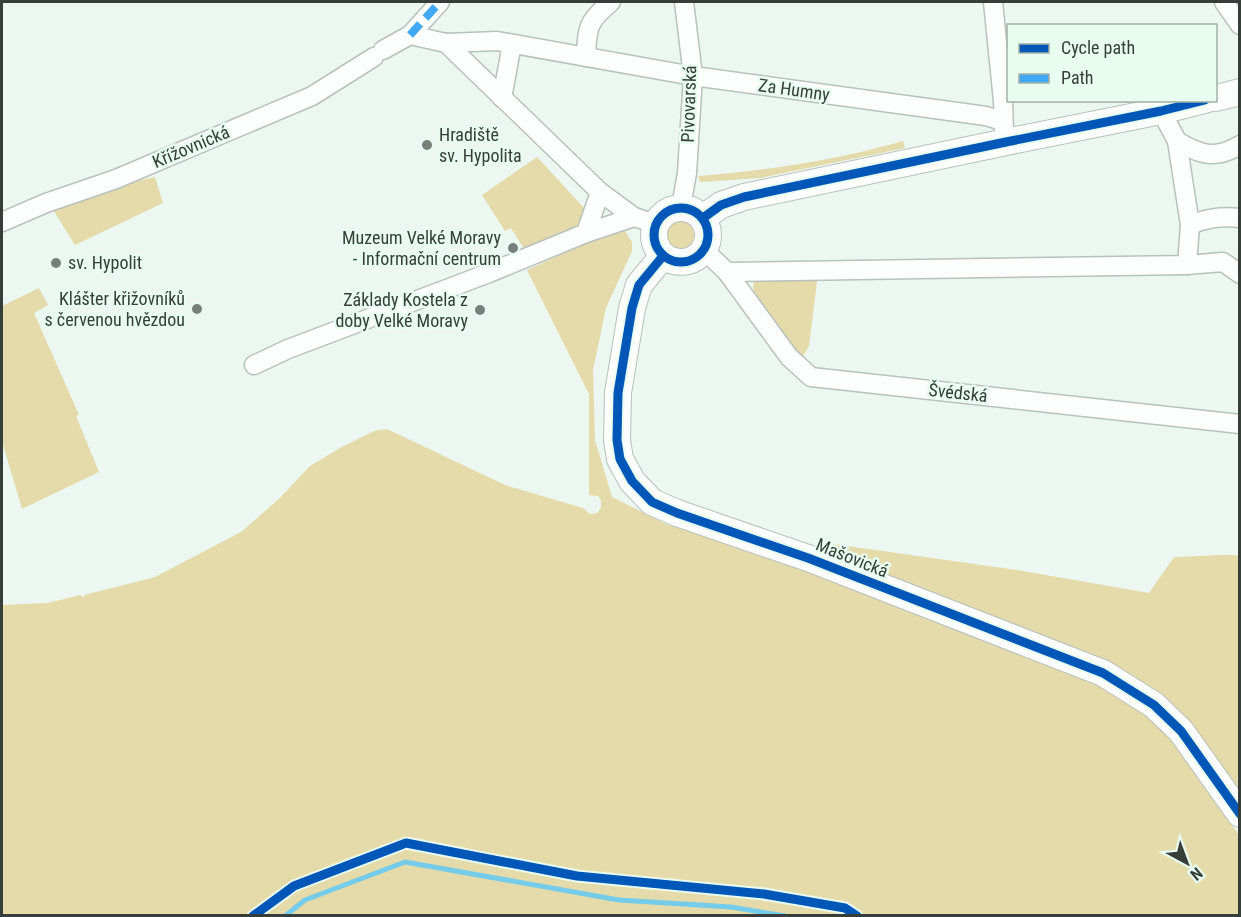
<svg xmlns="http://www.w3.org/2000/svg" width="1241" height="917" font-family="'Roboto Condensed',sans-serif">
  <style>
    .green { fill: #e5daa9 }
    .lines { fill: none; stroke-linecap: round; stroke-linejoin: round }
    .stream { stroke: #74ccea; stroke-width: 5 }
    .street-casing { stroke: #b8c1bc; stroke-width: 21 }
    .secondary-casing { stroke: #b8c1bc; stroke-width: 28 }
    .street { stroke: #fcfefd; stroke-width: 18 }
    .secondary { stroke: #fcfefd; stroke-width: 26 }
    .quiet { stroke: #3fa9f5; stroke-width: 8; stroke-dasharray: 15 8; stroke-linecap: butt }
    .cycleway-casing { stroke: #e8fcf0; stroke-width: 13 }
    .cycleway { stroke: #0057b8; stroke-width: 9 }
    .poi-dot { fill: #767f7a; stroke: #e8fcf0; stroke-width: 2 }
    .labels { text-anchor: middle; stroke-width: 5; stroke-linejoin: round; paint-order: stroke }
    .street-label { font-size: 18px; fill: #373e3a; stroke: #e8fcf0 }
    .poi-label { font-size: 18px; fill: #373e3a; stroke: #e8fcf0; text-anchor: end }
  </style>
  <rect width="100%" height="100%" fill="#ecf7f1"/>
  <g class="green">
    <path d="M 903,141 L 905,148 L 760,178 L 700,182 L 698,176 C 767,171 836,160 903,141 Z"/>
    <polygon points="537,157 587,211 573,231 524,249 511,228 505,231 482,195"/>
    <polygon points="155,177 163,203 75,245 53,210 123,184"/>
    <circle cx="680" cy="235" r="14"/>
    <polygon points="624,229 632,242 632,251 606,308 593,370 595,440 612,497 670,526 672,525 804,569 906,611 1036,659 1097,684 1146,715 1172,740 1239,835 1239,915 2,915 2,605 47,603 81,595 84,598 84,595 155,577 241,532 280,498 310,466 340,448 374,431 387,429 505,485 583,508 590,514 597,513 601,508 601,500 598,496 589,495 589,394 527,270 604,235"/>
    <path d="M 818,273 L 809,346 L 802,358 L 757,298 C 752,290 752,285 756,277 Z"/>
    <polygon points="39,288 48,305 34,313 79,415 76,416 99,472 22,509 2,441 2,306"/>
    <path d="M 833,544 L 1017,570 L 1149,593 L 1174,557 C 1187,557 1231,553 1239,556 L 1239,792 L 1191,723 L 1162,695 L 1109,662 L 835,555 Z"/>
  </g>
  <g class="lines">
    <polyline class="stream" points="285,916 305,900 405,862 619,900 731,907 785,916"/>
    <defs>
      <g id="street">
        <polyline points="993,2 1003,101 1004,131"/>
        <polyline points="1224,2 1240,25"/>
        <polyline points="410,35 446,43 600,192 634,217 656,224"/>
        <polyline points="446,43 497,41 693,76 986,116 1002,121"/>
        <polyline points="383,50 410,35 440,2"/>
        <path d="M 586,57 C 587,27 588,21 611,2"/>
        <polyline points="502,98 512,44"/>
        <polyline points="1161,111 1177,141 1190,225 1187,265"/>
        <path d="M 1177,141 C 1200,155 1216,160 1240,145"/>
        <polyline points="681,207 687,173 693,76 684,2"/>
        <polyline points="2,222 46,203 116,179 312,96 374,57"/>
        <path d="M 1190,225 C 1207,218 1221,216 1240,218"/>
        <polyline points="586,233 634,217"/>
        <polyline points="704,250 727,272 1187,265 1223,262 1240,274"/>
        <polyline points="727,272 789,357 811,377 1240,424"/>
        <polyline points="254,365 288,349 489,273 586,233 600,192"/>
      </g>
      <g id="secondary">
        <polyline points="1216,98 1240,92"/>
        <circle cx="681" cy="235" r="27"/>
        <polyline points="703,218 721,205 744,197 1006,142 1161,111 1205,100"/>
        <polyline points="663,256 639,285 632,308 618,393 617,440 620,459 632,481 652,502 677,513 808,558 1103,673 1154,705 1181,731 1240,814"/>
      </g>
    </defs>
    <use href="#street" class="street-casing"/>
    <use href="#secondary" class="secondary-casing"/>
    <use href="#street" class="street"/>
    <use href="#secondary" class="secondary"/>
    <polyline class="quiet" points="410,35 440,2"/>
    <defs>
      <g id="cycleway">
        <circle cx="681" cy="235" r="27"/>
        <polyline points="703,218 721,205 744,197 1006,142 1161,111 1205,100"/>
        <polyline points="663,256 639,285 632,308 618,393 617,440 620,459 632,481 652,502 677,513 808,558 1103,673 1154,705 1181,731 1240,814"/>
        <polyline points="253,916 294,886 406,843 577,876 764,894 845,908 857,916"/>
      </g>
    </defs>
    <use href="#cycleway" class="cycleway-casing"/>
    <use href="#cycleway" class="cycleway"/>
  </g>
  <g class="poi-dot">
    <circle cx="427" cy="145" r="6"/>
    <circle cx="513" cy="248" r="6"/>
    <circle cx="56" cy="263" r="6"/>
    <circle cx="197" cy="309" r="6"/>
    <circle cx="480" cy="310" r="6"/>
  </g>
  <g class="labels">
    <g class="street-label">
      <text transform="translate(794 90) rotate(8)" y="6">Za Humny</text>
      <text transform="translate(689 104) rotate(-88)" y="6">Pivovarská</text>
      <text transform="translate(191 147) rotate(-23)" y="6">Křížovnická</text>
      <text transform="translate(958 393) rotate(6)" y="6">Švédská</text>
      <text transform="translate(852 558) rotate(22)" y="6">Mašovická</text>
    </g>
    <g class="poi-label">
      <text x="439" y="141" text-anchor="start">Hradiště<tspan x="439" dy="21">sv. Hypolita</tspan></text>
      <text x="501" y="244">Muzeum Velké Moravy<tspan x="501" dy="21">- Informační centrum</tspan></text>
      <text x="68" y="269" text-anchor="start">sv. Hypolit</text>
      <text x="185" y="305">Klášter křižovníků<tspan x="185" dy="21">s červenou hvězdou</tspan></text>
      <text x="468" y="306">Základy Kostela z<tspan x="468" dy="21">doby Velké Moravy</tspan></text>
    </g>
  </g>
  <rect width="1241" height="917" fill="none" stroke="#373e3a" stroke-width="6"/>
  <rect x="1007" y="24" width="210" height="78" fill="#e8fcf0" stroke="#a1b0a7" stroke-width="1.5"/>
  <rect x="1019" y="44" width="30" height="9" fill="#0057b8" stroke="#a1b0a7" stroke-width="1.5"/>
  <text x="1061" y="54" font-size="18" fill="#373e3a">Cycle path</text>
  <rect x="1019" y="74" width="30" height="9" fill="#3fa9f5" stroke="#a1b0a7" stroke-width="1.5"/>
  <text x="1061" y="84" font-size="18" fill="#373e3a">Path</text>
  <g transform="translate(1187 863) rotate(139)" stroke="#e8fcf0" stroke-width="4.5" paint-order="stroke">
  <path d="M0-4.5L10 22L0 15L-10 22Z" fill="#373e3a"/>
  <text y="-9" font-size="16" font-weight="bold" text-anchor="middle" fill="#373e3a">N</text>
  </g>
</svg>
